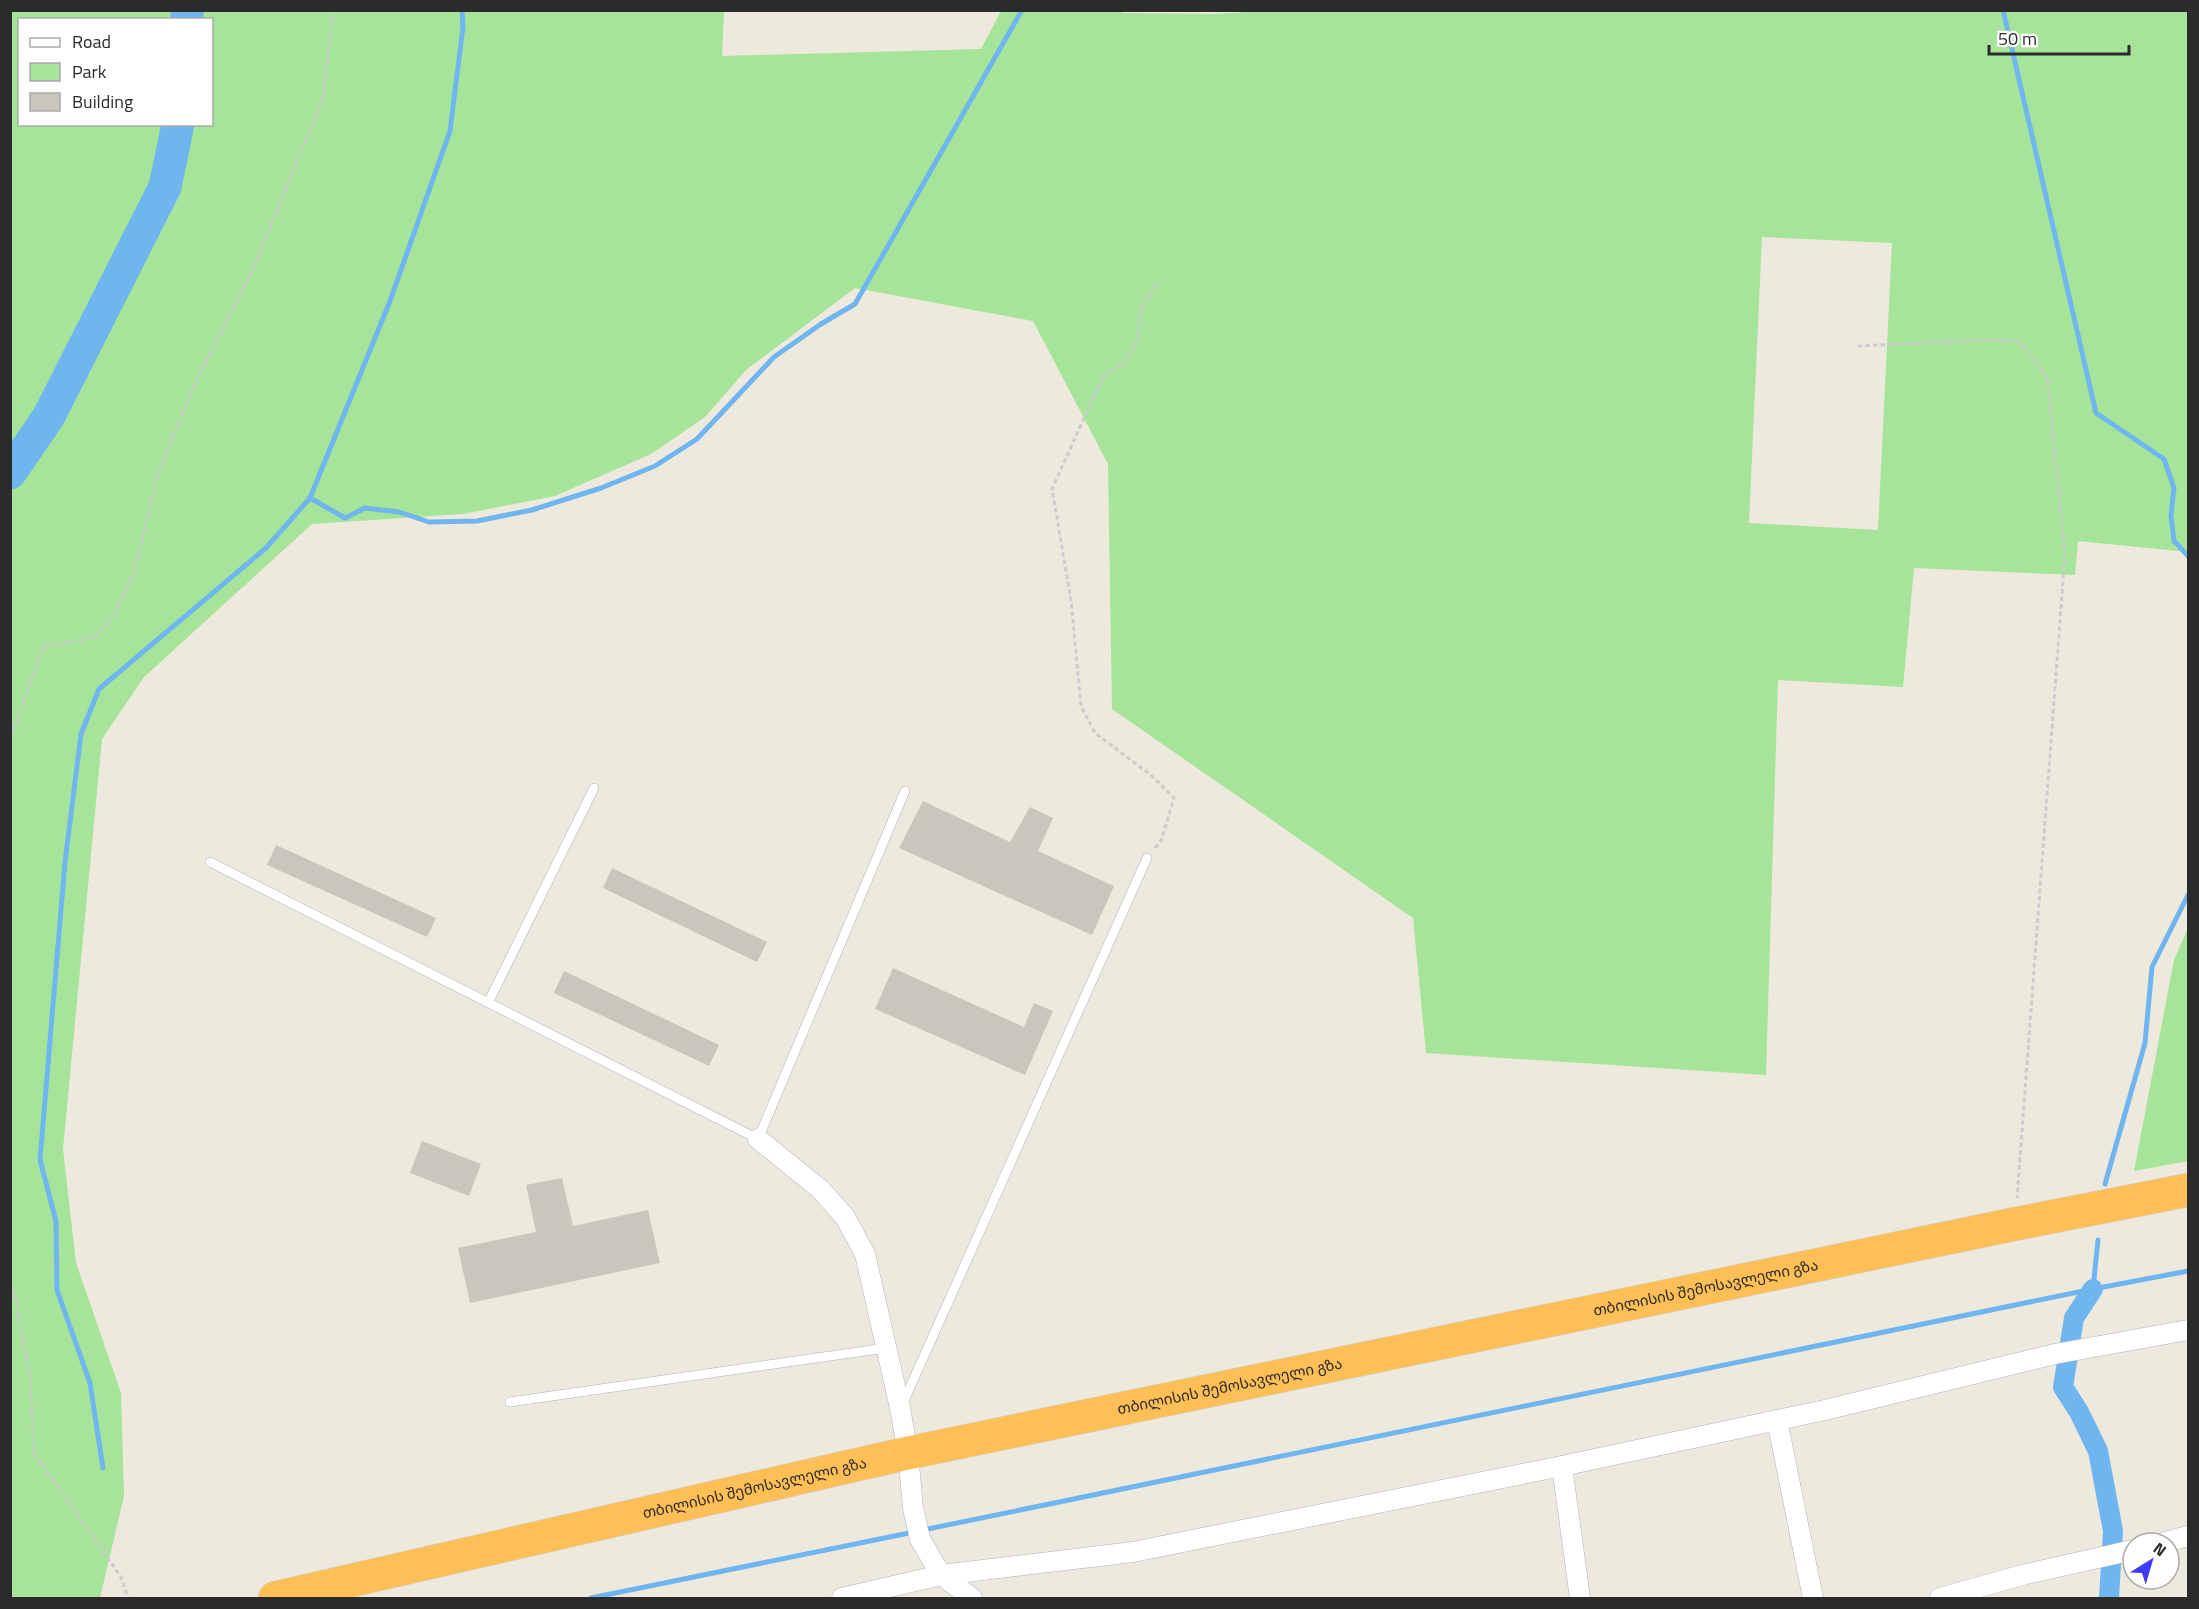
<svg xmlns="http://www.w3.org/2000/svg" width="2199" height="1609" font-family="'Titillium Web','Noto Sans Georgian',sans-serif">
  <style>
    .green { fill: #a5e499; fill-rule: evenodd }
    .lines { fill: none; stroke-linecap: round; stroke-linejoin: round }
    .stream { stroke: #6fb6f0; stroke-width: 5 }
    .canal { stroke: #6fb6f0; stroke-width: 20 }
    .river { stroke: #6fb6f0; stroke-width: 33 }
    .building { fill: #c9c7bc }
    .lane-casing { stroke: #b1b1bf; stroke-width: 10 }
    .street-casing { stroke: #b1b1bf; stroke-width: 21 }
    .highway-casing { stroke: #ccc; stroke-width: 34 }
    .path { stroke: #ccc; stroke-width: 3; stroke-dasharray: 4.5 3; stroke-linecap: butt }
    .lane { stroke: #fff; stroke-width: 9 }
    .street { stroke: #fff; stroke-width: 20 }
    .highway { stroke: #ffbf57; stroke-width: 33 }
    .labels { text-anchor: middle; stroke-width: 6; stroke-linejoin: round; paint-order: stroke }
    .street-label { font-size: 15px; fill: #2b2b2b; stroke: #fff }
  </style>
  <rect width="100%" height="100%" fill="#ede9dd"/>
  <g class="green">
    <path d="M 1001,11 L 1121,10 L 1122,13 L 1216,14 L 1276,10 L 2188,11 L 2188,552 L 2078,541 L 2075,575 L 1914,568 L 1903,687 L 1778,680 L 1766,1075 L 1426,1053 L 1413,918 L 1112,709 L 1108,464 L 1033,321 L 855,288 L 746,370 L 705,417 L 651,454 L 555,496 L 463,514 L 312,524 L 144,677 L 102,739 L 63,1149 L 76,1263 L 121,1393 L 124,1496 L 100,1598 L 11,1598 L 11,11 L 724,11 L 722,56 L 981,49 ZM 20,20 L 212,20 L 212,124 L 20,124 ZM 1762,237 L 1892,243 L 1878,530 L 1749,523 Z"/>
    <polygon points="2188,928 2188,1161 2134,1171 2174,960"/>
  </g>
  <g class="lines">
    <g class="stream">
      <polyline points="2003,10 2096,413 2164,459 2174,488 2171,516 2174,541 2188,556"/>
      <polyline points="310,498 345,518 365,508 399,512 429,522 477,521 532,510 601,488 655,466 697,439 774,357 821,324 855,304 1022,10"/>
      <polyline points="2105,1184 2145,1043 2152,967 2188,895"/>
      <polyline points="2093,1289 2098,1240"/>
      <polyline points="103,1468 90,1383 57,1290 56,1221 40,1160 65,862 81,734 99,689 266,548 310,498 390,301 450,131 463,27 462,10"/>
      <polyline points="923,1530 2093,1289 2188,1271"/>
      <polyline points="591,1598 914,1532"/>
    </g>
    <polyline class="canal" points="2093,1289 2074,1318 2063,1387 2079,1412 2098,1451 2113,1531 2109,1598"/>
    <g class="river">
      <polyline points="187,20 187,10"/>
      <polyline points="10,473 49,416 165,187 178,124"/>
    </g>
  </g>
  <g class="building">
    <polygon points="923,801 1010,842 1030,807 1053,818 1038,851 1114,886 1092,935 899,848"/>
    <polygon points="276,845 436,918 427,937 267,865"/>
    <polygon points="612,868 767,942 757,962 603,888"/>
    <polygon points="893,968 1024,1027 1034,1003 1053,1011 1025,1075 875,1009"/>
    <polygon points="564,971 719,1045 709,1066 554,993"/>
    <polygon points="422,1141 481,1164 469,1196 410,1173"/>
    <polygon points="562,1178 573,1226 648,1210 660,1263 470,1303 458,1248 536,1232 526,1185"/>
  </g>
  <g class="lines">
    <defs>
      <g id="lane">
        <polyline points="210,862 758,1139 905,791"/>
        <polyline points="488,1003 594,788"/>
        <polyline points="510,1402 886,1348"/>
        <polyline points="903,1403 1147,858"/>
      </g>
      <g id="street">
        <polyline points="758,1139 820,1189 845,1217 865,1254 900,1408 908,1453 913,1508 920,1539 941,1575 972,1598"/>
        <polyline points="1777,1420 1813,1598"/>
        <polyline points="1562,1466 1580,1598"/>
        <polyline points="2162,1543 2188,1536"/>
        <polyline points="842,1598 941,1575 1133,1552 1562,1466 1825,1410 2055,1354 2188,1330"/>
        <polyline points="1940,1598 2026,1574 2133,1550"/>
      </g>
      <g id="highway">
        <path id="s1" d="M 275,1598 L 908,1453 L 2015,1224 L 2188,1190"/>
      </g>
    </defs>
    <use href="#lane" class="lane-casing"/>
    <use href="#street" class="street-casing"/>
    <use href="#highway" class="highway-casing"/>
    <g class="path">
      <polyline points="1858,346 1988,340 2019,341 2047,377 2065,554 2017,1198"/>
      <polyline points="10,739 43,647 95,637 115,614 134,573 157,476 194,385 252,271 323,98 333,10"/>
      <polyline points="1155,848 1161,841 1174,798 1151,775 1095,733 1081,706 1071,600 1052,489 1103,376 1126,362 1138,337 1141,308 1159,281"/>
      <polyline points="10,1283 14,1291 30,1376 34,1453 121,1577 128,1598"/>
    </g>
    <use href="#lane" class="lane"/>
    <use href="#street" class="street"/>
    <use href="#highway" class="highway"/>
  </g>
  <g class="labels">
    <g class="street-label">
      <text dy="5" stroke="none"><textPath href="#s1" startOffset="1464">თბილისის შემოსავლელი გზა</textPath></text>
      <text dy="5" stroke="none"><textPath href="#s1" startOffset="978">თბილისის შემოსავლელი გზა</textPath></text>
      <text dy="5" stroke="none"><textPath href="#s1" startOffset="492">თბილისის შემოსავლელი გზა</textPath></text>
    </g>
  </g>
  <rect width="2199" height="1609" fill="none" stroke="#2b2b2b" stroke-width="24"/>
  <rect x="18" y="18" width="195" height="108" fill="#ffffff" stroke="#aaaaaa" stroke-width="1.5"/>
  <rect x="30" y="38" width="30" height="9" fill="#ffffff" stroke="#aaaaaa" stroke-width="1.5"/>
  <text x="72" y="48" font-size="18" fill="#2b2b2b">Road</text>
  <rect x="30" y="63" width="30" height="18" fill="#a5e499" stroke="#aaaaaa" stroke-width="1.5"/>
  <text x="72" y="78" font-size="18" fill="#2b2b2b">Park</text>
  <rect x="30" y="93" width="30" height="18" fill="#c9c7bc" stroke="#aaaaaa" stroke-width="1.5"/>
  <text x="72" y="108" font-size="18" fill="#2b2b2b">Building</text>
  <g transform="translate(2151 1561) rotate(37)"><circle r="28" fill="#ffffff" stroke="#aaaaaa" stroke-width="1.5"/>
  <path d="M0-4.5L10 22L0 15L-10 22Z" fill="#3c3bfc"/>
  <text y="-9" font-size="16" font-weight="bold" text-anchor="middle" fill="#2b2b2b">N</text>
  </g>
  <path d="M1989 45v9h140v-9" fill="none" stroke="#2b2b2b" stroke-width="3"/>
  <text x="1998" y="45" font-size="18" fill="#2b2b2b" stroke="#ffffff" stroke-width="4.5" paint-order="stroke">50 m</text>
</svg>
